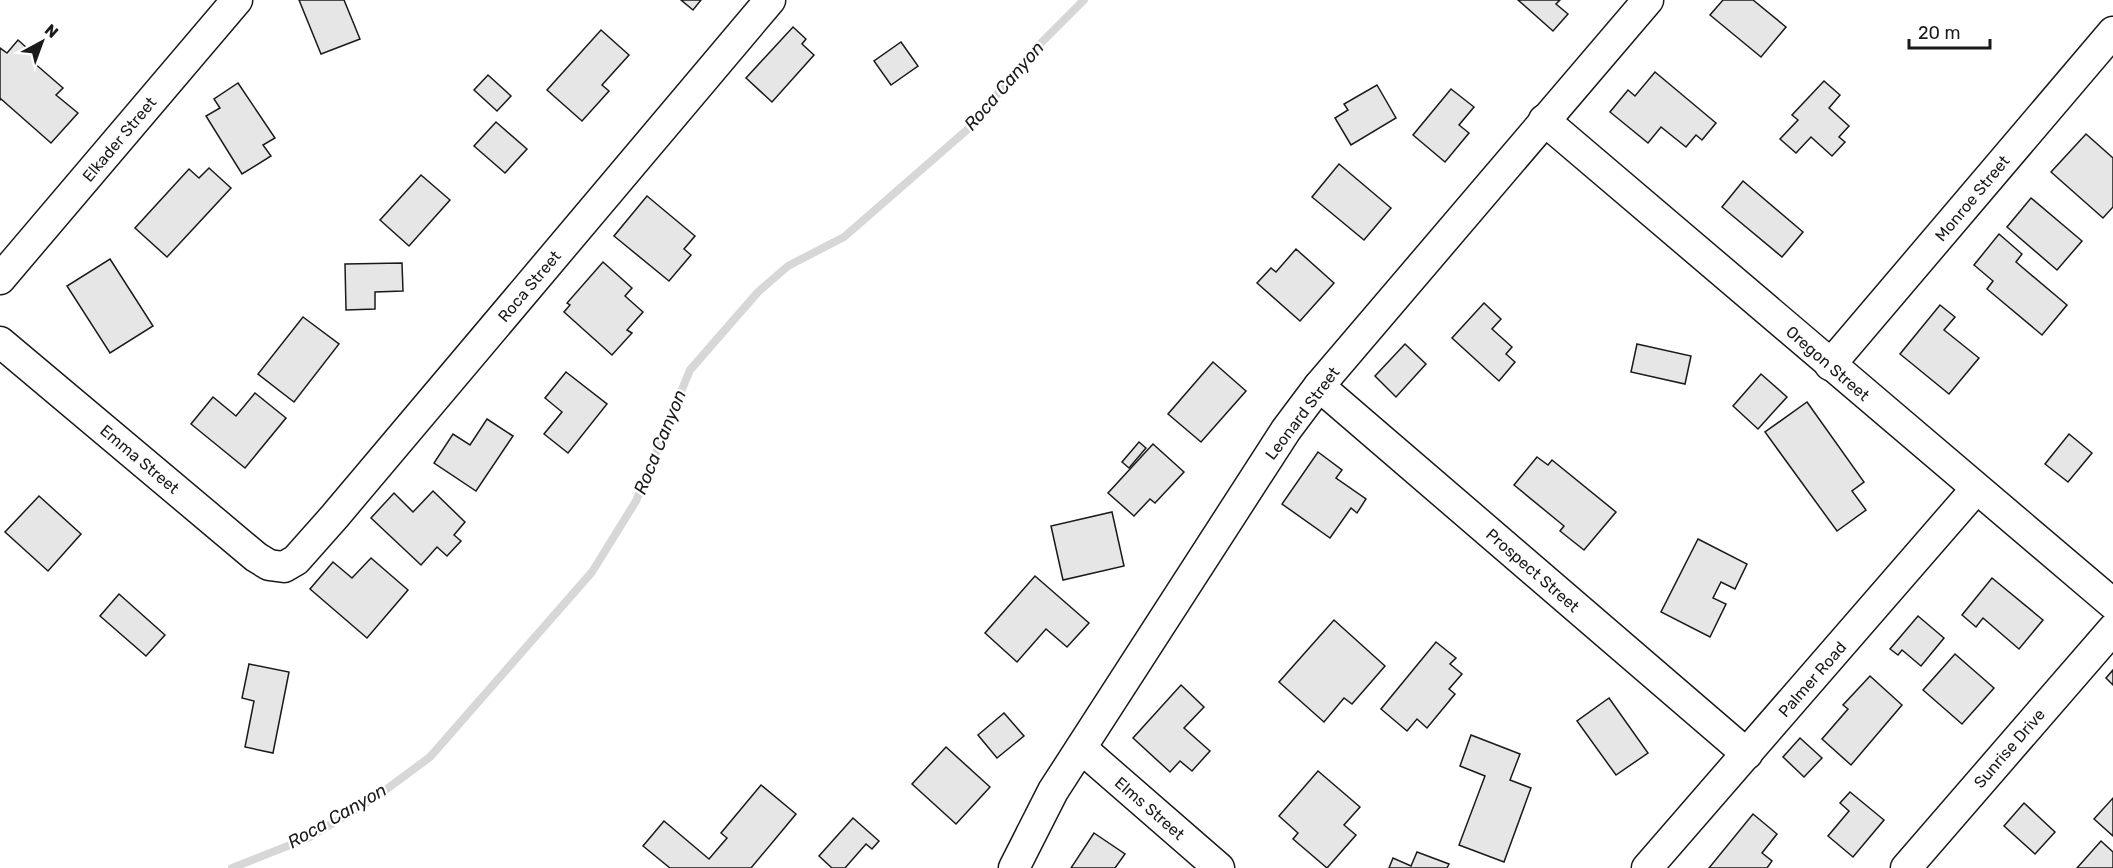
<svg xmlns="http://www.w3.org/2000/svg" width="2113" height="868" font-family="Rubik,sans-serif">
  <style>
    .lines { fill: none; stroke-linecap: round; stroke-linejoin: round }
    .stream { stroke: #d7d7d7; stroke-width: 8 }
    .building { fill: #e6e6e6; stroke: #1a1a1a; stroke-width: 1.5 }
    .minor-casing { stroke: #1a1a1a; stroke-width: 33 }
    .minor { stroke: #fff; stroke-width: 30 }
    .labels { text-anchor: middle; stroke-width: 4.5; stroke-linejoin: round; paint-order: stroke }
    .street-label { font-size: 16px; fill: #1a1a1a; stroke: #fff }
    .water-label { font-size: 18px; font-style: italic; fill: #1a1a1a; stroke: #fff }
  </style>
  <rect width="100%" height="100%" fill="#fff"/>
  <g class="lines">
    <polyline class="stream" points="232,868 308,838 376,797 430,757 592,572 636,501 690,370 758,292 788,266 844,237 968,129 1037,47 1084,0"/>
  </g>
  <g class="building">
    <polygon points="299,0 344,0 360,39 321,54"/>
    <polygon points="681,0 701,0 693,10"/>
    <polygon points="1518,0 1560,0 1556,4 1568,14 1553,31"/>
    <polygon points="1723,0 1753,0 1786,27 1761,57 1710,15"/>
    <polygon points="793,27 806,39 802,44 814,55 772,102 746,78"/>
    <polygon points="601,30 629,55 602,85 609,91 582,121 547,90"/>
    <polygon points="18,40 37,57 33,62 63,88 56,95 78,113 51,143 1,99 0,100 0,48 7,53"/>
    <polygon points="901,42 918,66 891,85 874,61"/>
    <polygon points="1655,72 1716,123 1702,140 1696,135 1686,147 1661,127 1648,143 1610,112 1628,90 1635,96"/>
    <polygon points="488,75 511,96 497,111 474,90"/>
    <polygon points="1824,81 1840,95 1829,108 1849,126 1839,137 1845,142 1832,156 1811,137 1796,153 1780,139 1798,120 1792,115"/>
    <polygon points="238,83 275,138 263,145 271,156 242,174 206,116 220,108 214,99"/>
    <polygon points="1377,85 1396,118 1351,145 1335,118 1348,110 1344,104"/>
    <polygon points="1451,89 1474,107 1459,125 1469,133 1445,162 1413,135"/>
    <polygon points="496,122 527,149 505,173 474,146"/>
    <polygon points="2086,134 2113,158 2113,207 2103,218 2051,172"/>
    <polygon points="1339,164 1391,208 1364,240 1312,197"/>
    <polygon points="209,168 231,188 167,257 135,228 189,169 199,178"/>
    <polygon points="421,175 450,200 409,246 380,220"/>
    <polygon points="1743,181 1803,232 1782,257 1722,207"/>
    <polygon points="647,196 695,236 684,249 691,255 669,281 614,236"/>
    <polygon points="2031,198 2082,241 2057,270 2007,227"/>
    <polygon points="1999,234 2022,254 2016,262 2067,305 2042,335 1987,289 1993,281 1974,265"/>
    <polygon points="1296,249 1334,283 1300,321 1257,283 1271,268 1276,272"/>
    <polygon points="110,259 153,326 110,353 67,286"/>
    <polygon points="603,262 632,288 625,296 643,312 627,330 632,333 612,355 564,312 570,305 567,303"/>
    <polygon points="402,263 403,291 375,292 375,309 346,310 345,264"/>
    <polygon points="1484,303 1501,319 1492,329 1512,347 1506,354 1515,362 1499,381 1452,338"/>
    <polygon points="1940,305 1955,317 1944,330 1979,358 1949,394 1900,354"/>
    <polygon points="303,317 339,344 294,402 258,374"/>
    <polygon points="1405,344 1426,364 1396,397 1375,376"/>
    <polygon points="1637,344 1691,356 1685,384 1631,372"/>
    <polygon points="1213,362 1246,391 1201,442 1168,414"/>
    <polygon points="566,372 607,404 568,453 544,434 562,412 545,398"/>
    <polygon points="1761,374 1787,397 1758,429 1733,406"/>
    <polygon points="255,393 286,418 245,468 191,424 213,397 236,416"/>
    <polygon points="1807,402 1864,482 1852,491 1866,510 1837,531 1765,432"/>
    <polygon points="487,419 513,436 476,491 434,463 453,434 470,445"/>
    <polygon points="2069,434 2092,453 2068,482 2045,464"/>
    <polygon points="1139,442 1146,448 1129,468 1122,462"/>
    <polygon points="1153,444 1184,472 1155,503 1150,499 1134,516 1108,493"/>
    <polygon points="1318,452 1342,470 1336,478 1366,499 1357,513 1351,508 1330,538 1282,504"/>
    <polygon points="1537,457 1548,465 1552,460 1616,512 1584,550 1560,531 1564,526 1514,485"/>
    <polygon points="433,491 465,522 454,535 461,541 447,556 437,547 421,565 371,518 394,493 413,512"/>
    <polygon points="39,496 81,534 48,571 5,532"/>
    <polygon points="1112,512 1124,566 1063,580 1051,526"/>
    <polygon points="1698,539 1747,564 1735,589 1721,582 1713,598 1726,604 1710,637 1661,612"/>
    <polygon points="371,558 408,590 367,638 310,589 333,562 352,578"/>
    <polygon points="1035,576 1089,623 1067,647 1046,629 1017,662 985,633"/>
    <polygon points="1992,578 2043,620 2019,649 1983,618 1976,627 1962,615"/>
    <polygon points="119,594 165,635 146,656 100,616"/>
    <polygon points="1918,616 1944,638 1921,666 1902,650 1898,655 1890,649"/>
    <polygon points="1334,620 1385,666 1352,704 1344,698 1324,722 1279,682"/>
    <polygon points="1436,642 1456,658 1450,664 1462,674 1449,689 1455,694 1427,728 1417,719 1407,731 1381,709"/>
    <polygon points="1955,654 1994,688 1962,724 1923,690"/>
    <polygon points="249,664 289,672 273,753 245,747 254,701 242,698"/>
    <polygon points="2113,670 2113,685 2106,678"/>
    <polygon points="1870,676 1902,705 1851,765 1822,739 1848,709 1843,705"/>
    <polygon points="1181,685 1204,707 1184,728 1210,751 1192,771 1180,761 1170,772 1133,738"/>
    <polygon points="1609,698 1648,753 1616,775 1577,721"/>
    <polygon points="1004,713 1024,736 997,758 978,735"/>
    <polygon points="1471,735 1520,754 1510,780 1531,788 1504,862 1459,845 1485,776 1460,766"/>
    <polygon points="1800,738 1822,758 1804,777 1783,757"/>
    <polygon points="946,747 990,787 956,824 912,784"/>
    <polygon points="1318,771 1360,807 1344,825 1356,835 1327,868 1293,839 1298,833 1279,816"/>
    <polygon points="761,785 796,814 751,868 670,868 643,846 664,821 709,859 727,838 721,833"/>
    <polygon points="1850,792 1884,820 1853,857 1828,836 1849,811 1840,803"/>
    <polygon points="2113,798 2113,836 2094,819"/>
    <polygon points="2024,803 2055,832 2035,854 2004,826"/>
    <polygon points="1753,814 1777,834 1762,853 1772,861 1767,868 1709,868"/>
    <polygon points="853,818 879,841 872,849 866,844 845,868 832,868 819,856"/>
    <polygon points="1094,833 1125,854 1115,868 1071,868"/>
    <polygon points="2101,841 2113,852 2113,868 2077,868"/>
    <polygon points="1417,852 1449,864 1447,868 1389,868 1393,858 1411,866"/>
  </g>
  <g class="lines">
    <defs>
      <g id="minor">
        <polyline points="1544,120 2113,604"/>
        <polyline points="0,279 237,0"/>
        <polyline points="0,342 256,557 269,565 284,567 296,560 335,516 770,0"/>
        <polyline points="1830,365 2113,32"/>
        <polyline points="1319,386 1747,754"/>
        <polyline points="1081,748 1219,868"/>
        <polyline points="1014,868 1053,791 1286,430 1319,386 1648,0"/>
        <polyline points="1647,868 1976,489"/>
        <polyline points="1906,868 2113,629"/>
      </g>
    </defs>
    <use href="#minor" class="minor-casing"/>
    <use href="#minor" class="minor"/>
  </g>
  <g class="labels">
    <g class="street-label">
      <text transform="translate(119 139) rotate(-50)" y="6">Elkader Street</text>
      <text transform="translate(1972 198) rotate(-50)" y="6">Monroe Street</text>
      <text transform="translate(529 286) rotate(-50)" y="6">Roca Street</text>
      <text transform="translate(1828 363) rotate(41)" y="6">Oregon Street</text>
      <text transform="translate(1302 413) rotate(-53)" y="6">Leonard Street</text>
      <text transform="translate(140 459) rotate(40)" y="6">Emma Street</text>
      <text transform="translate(1533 570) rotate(41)" y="6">Prospect Street</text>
      <text transform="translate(1812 679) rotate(-49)" y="6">Palmer Road</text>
      <text transform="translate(2009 748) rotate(-49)" y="6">Sunrise Drive</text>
      <text transform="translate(1150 808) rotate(41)" y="6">Elms Street</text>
    </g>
    <g class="water-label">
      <text transform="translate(1004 86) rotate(-49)" y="6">Roca Canyon</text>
      <text transform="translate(660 442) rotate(-68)" y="6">Roca Canyon</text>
      <text transform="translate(337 816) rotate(-30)" y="6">Roca Canyon</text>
    </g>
  </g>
  <g transform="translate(42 42) rotate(41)" stroke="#ffffff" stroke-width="4.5" paint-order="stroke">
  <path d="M0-4.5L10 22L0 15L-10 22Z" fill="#1a1a1a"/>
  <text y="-9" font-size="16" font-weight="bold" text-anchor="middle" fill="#1a1a1a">N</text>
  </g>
  <path d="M1909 39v9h81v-9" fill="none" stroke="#1a1a1a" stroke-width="3"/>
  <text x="1918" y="39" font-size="18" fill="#1a1a1a" stroke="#ffffff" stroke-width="4.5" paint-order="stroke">20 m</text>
</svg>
